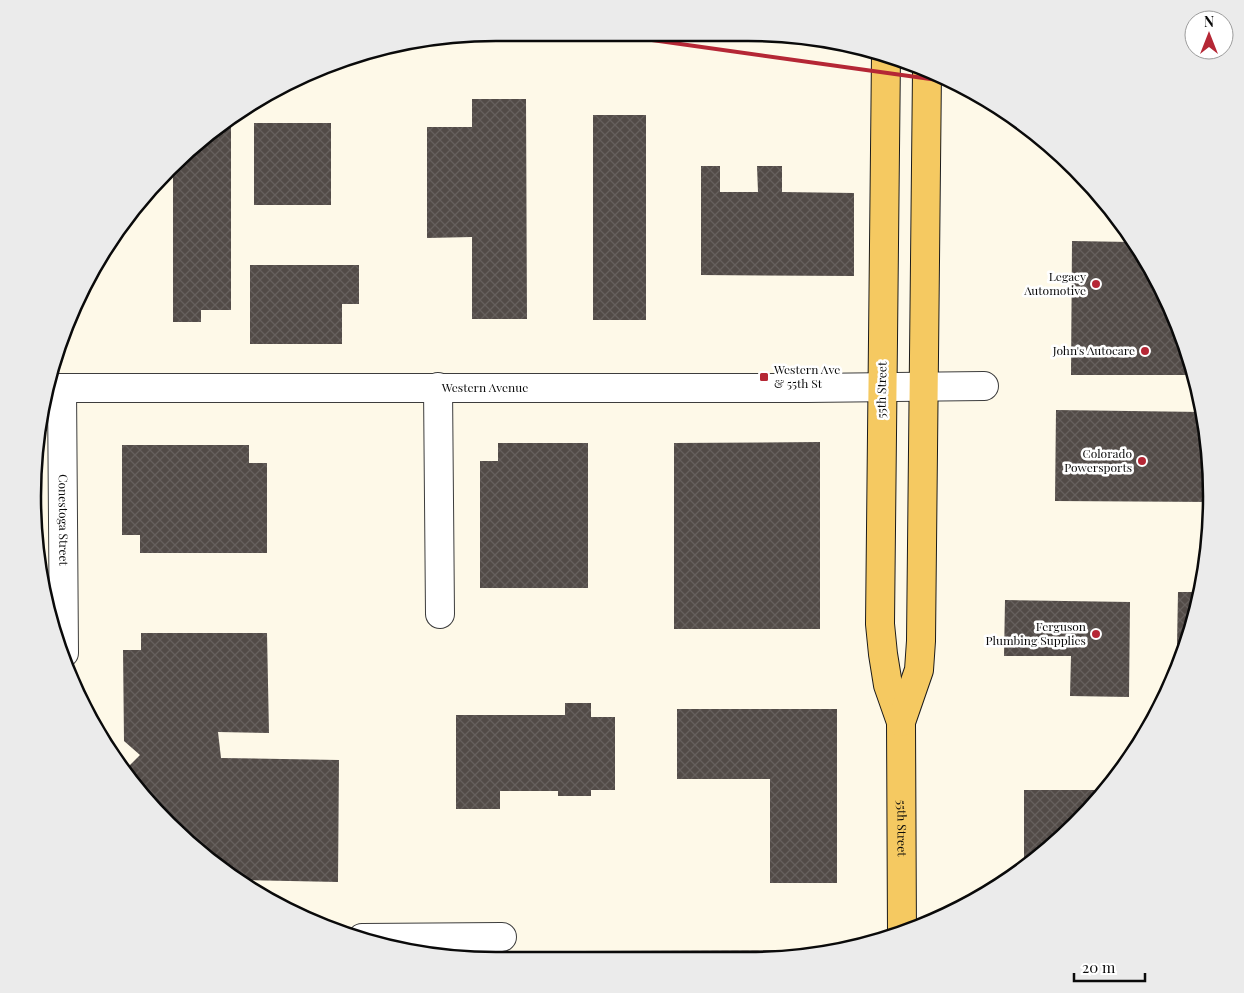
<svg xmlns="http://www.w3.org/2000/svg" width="1244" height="993" font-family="'Playfair Display',serif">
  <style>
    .building { fill: url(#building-cross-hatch) }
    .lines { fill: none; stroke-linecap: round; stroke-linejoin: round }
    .minor-casing { stroke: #3d3d3d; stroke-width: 30 }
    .major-casing { stroke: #1b1b1b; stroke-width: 30 }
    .minor { stroke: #fff; stroke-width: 28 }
    .major { stroke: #f5c961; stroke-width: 28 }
    .rail { stroke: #b52735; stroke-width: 4 }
    .poi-dot { fill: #b52735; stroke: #fff; stroke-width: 2 }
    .labels { text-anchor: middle; stroke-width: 5; stroke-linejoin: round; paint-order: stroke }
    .poi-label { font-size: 12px; fill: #0a0a0a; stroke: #fff; text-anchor: end }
    .street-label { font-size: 12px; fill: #0a0a0a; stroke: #fff }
    .rim { fill: none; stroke: #0a0a0a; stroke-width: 2.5 }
  </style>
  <defs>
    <pattern id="building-cross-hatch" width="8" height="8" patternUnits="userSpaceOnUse" patternTransform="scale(1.25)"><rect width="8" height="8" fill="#524b47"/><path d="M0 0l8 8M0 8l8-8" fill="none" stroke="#66605d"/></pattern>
  </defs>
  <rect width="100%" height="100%" fill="#fef9e8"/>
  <g class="building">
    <polygon points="472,99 526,99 527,319 472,319 472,237 427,238 427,127 472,127"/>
    <rect x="593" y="115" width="53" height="205"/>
    <polygon points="231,120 231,310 201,310 201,322 173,322 173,165"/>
    <rect x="254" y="123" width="77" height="82"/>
    <polygon points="701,166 720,166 720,192 758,192 757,166 782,166 782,192 854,193 854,276 701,275"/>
    <polygon points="1072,241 1131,242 1149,265 1187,348 1193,375 1071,375"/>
    <polygon points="250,265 359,265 359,304 342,304 342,344 250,344"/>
    <polygon points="1056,410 1202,412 1208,436 1210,502 1055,501"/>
    <polygon points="820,442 820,629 674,629 674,443"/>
    <polygon points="498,443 588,443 588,588 480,588 480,461 498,461"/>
    <polygon points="122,445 249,445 249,463 267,463 267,553 140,553 140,535 122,535"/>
    <polygon points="1178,592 1200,592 1196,617 1185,645 1177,645"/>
    <polygon points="1005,600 1130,602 1129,697 1070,696 1071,656 1004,656"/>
    <polygon points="141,633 267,633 269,733 218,732 221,758 339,760 338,882 241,880 214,865 147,802 125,770 140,755 124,741 123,650 141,650"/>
    <polygon points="565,703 591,703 591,717 615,717 615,790 591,790 591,796 558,796 558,791 500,791 500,809 456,809 456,715 565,715"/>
    <polygon points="677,709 837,709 837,883 770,883 770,779 677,779"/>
    <polygon points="1024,790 1105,790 1053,846 1024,867"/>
    <polygon points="822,950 778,959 578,960 578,951"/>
  </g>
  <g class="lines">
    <defs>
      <g id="minor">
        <polyline points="438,387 440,614"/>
        <path id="s1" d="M 47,388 L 807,388 L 984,386"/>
        <path id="s2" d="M 62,388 L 64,653"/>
        <polyline points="362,938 502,937"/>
      </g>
      <g id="major">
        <path id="s3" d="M 886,55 L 880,624 L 883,654 L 888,685 L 901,722 L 902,934"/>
        <polyline points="901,722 919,670 921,641 927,71"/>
      </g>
    </defs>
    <use href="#minor" class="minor-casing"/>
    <use href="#major" class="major-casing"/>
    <use href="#minor" class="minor"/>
    <use href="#major" class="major"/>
    <polyline class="rail" points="602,33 952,82"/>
  </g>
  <g class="poi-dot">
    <circle cx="1096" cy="284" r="5"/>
    <circle cx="1145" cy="351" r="5"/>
    <rect x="759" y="372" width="10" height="10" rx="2.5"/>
    <circle cx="1142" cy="461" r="5"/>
    <circle cx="1096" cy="634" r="5"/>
  </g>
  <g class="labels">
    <g class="poi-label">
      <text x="1086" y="281">Legacy<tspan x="1086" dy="14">Automotive</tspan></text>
      <text x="1135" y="355">John's Autocare</text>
      <text x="774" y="374" text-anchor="start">Western Ave<tspan x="774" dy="14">&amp; 55th St</tspan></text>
      <text x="1132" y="458">Colorado<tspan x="1132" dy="14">Powersports</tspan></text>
      <text x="1086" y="631">Ferguson<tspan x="1086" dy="14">Plumbing Supplies</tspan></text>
    </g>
    <g class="street-label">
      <text dy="4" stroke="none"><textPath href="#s1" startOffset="438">Western Avenue</textPath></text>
      <text transform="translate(882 390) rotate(-89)" y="4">55th Street</text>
      <text dy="4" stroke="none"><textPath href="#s2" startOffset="132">Conestoga Street</textPath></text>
      <text dy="4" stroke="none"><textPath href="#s3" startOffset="776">55th Street</textPath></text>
    </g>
  </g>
  <path d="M0 0H1244V993H0ZM496 41H748A455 455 0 0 1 1203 496V497A455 455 0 0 1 748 952H496A455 455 0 0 1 41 497V496A455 455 0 0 1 496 41Z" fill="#ebebeb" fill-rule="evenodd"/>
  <path class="rim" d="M496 41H748A455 455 0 0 1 1203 496V497A455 455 0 0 1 748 952H496A455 455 0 0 1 41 497V496A455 455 0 0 1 496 41Z"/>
  <g transform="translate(1209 35)"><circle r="24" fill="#ffffff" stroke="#9d9d9d"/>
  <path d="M0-4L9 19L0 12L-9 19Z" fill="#b52735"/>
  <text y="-8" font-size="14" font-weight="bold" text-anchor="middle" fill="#0a0a0a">N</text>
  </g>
  <path d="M1074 973v8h71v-8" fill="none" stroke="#0a0a0a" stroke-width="2.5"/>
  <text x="1082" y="973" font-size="15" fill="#0a0a0a" stroke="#ffffff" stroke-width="4" paint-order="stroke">20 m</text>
</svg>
